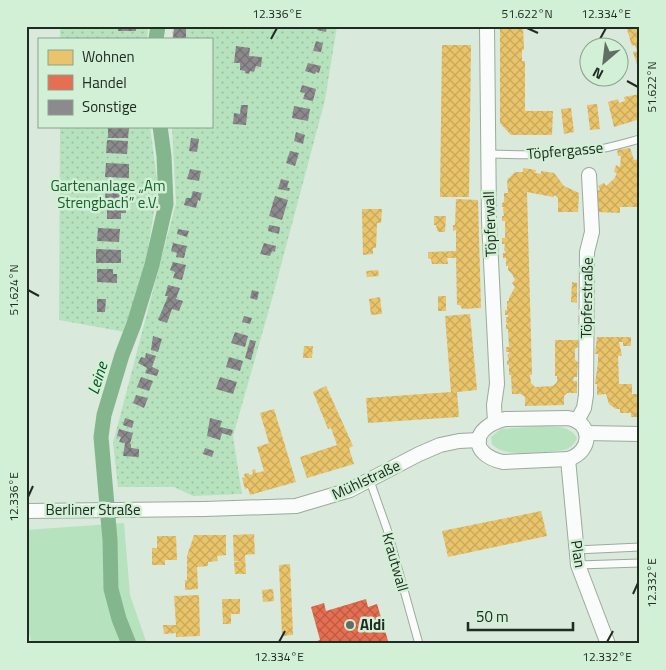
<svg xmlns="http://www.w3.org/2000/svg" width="666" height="670" font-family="'Titillium Web',sans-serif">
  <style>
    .grass { fill: #b7e2be }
    .garden { fill: url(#garden-dots) }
    .homes { fill: url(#homes-cross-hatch) }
    .shops { fill: url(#shops-cross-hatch) }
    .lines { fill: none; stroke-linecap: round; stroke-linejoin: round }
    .canal { stroke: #84b68d; stroke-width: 15 }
    .building { fill: url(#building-cross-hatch) }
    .service-casing { stroke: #9da99e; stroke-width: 9 }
    .minor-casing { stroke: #9da99e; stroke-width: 16 }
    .service { stroke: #f9fcfa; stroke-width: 7 }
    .minor { stroke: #f9fcfa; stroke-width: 14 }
    .ticks { fill: none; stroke: #202b22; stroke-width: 2 }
    .poi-dot { fill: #616e63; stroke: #d2f0d6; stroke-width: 2 }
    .labels { text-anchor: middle; stroke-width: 5; stroke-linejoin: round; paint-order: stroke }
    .street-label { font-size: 15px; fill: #202b22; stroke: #d2f0d6 }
    .park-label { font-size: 15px; fill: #185f2e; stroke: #d2f0d6 }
    .poi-label { font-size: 15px; font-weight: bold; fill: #202b22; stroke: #d2f0d6; text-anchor: start }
    .water-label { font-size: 16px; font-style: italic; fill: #045222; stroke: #d2f0d6 }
    .neatline { fill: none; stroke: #202b22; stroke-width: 2 }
    .ticks-label { font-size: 12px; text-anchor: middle; fill: #202b22 }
  </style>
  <defs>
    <pattern id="garden-dots" width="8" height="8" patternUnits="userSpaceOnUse" patternTransform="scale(1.25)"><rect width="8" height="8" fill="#b7e2be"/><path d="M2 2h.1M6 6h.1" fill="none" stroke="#9dc2a3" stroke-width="1.8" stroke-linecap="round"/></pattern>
    <pattern id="homes-cross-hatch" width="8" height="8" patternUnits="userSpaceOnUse" patternTransform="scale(1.25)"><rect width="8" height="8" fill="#e9c46a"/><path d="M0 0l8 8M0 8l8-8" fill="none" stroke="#c8a95c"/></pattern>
    <pattern id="shops-cross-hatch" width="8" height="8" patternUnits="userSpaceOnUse" patternTransform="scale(1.25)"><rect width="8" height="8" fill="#e76f51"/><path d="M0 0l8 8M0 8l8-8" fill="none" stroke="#bb5b43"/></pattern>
    <pattern id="building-cross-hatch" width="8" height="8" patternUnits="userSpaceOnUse" patternTransform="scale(1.25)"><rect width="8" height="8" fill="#8d8a8d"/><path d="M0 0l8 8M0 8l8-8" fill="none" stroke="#737173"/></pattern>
  </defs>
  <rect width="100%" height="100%" fill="#d9e9db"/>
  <g class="grass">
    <path d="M 542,426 C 555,427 570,425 577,438 C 574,445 570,448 564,450 C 546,452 504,459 492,444 L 491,437 L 501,429 Z"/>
    <polygon points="124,523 130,595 147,644 32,644 26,623 26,530"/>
  </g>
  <g class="garden">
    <polygon points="60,26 148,26 147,39 60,39"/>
    <polygon points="173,26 337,26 325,100 272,299 233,436 242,494 193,496 174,487 118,487 113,443 176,203 172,126 211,126 211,39 172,39"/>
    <polygon points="60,126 150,126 158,187 146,261 125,332 59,320"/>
  </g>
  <g class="homes">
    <polygon points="500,26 523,26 524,50 522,50 522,61 525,61 525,111 553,111 552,135 511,135 500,123"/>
    <polygon points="626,26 640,26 640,74 633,52 637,51 635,45 632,46"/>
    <polygon points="442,45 471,45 469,197 440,197"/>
    <polygon points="640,94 640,119 614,127 608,102 618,99 619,103 625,101 624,97"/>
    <polygon points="597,104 600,129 590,130 587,105"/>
    <polygon points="571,108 574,132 564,134 561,109"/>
    <polygon points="630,148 634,160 640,159 640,215 637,207 620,207 620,213 597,212 597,191 600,190 598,186 604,183 606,186 614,179 617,173 614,172 616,165 620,167 621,156 618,156 617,150"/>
    <polygon points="523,168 536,170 535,173 541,174 541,171 554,173 564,186 579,193 578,212 558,212 558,198 555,195 553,197 527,192 532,375 530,375 531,383 535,387 553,386 557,382 557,376 555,376 555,340 578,340 578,347 575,349 575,360 578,362 577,377 574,377 573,381 577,381 577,393 567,393 564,396 564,405 525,406 525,397 521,394 512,394 511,375 509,375 509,365 507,365 507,361 509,360 507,354 509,354 509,352 506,352 506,347 509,347 508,329 506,329 506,324 508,324 506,322 506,317 508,317 508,315 505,315 505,310 507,310 507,301 509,301 509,298 515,287 512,283 515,280 512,274 508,270 508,266 506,266 506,258 503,258 503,253 506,253 504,250 505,244 502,244 502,238 505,238 505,221 502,221 502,216 504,216 503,209 504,207 502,207 502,203 504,202 504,193 508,193 507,180 515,172 523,172"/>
    <polygon points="456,199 478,200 481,308 462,309 460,305 457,305 456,258 447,258 448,264 432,264 431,259 428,258 428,252 456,251 456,230 453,231 453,225 455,225"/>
    <polygon points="362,209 382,209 381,223 377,223 376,248 373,248 373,254 363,255"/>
    <polygon points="434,216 446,216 445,232 439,232 437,230 436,225 434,225"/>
    <polygon points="378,270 379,276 367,277 366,271"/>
    <polygon points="572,282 577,283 577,303 571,302"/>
    <rect x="438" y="296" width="8" height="15"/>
    <polygon points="380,297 382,314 371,315 369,299"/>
    <polygon points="470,314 477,390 457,392 459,417 368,423 366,398 451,392 445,316"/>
    <polygon points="597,337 631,337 631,346 623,346 623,342 619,342 622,356 618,356 619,384 632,384 632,394 640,394 640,417 631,417 631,413 620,413 620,409 616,409 609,404 606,394 597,395 597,384 595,384 598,362 598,354 595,354"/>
    <polygon points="304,346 313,346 312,358 303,358"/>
    <polygon points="326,386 353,446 349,448 354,464 307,478 300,457 337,445 331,428 328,429 313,392"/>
    <polygon points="274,409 296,482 250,495 248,488 245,489 242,478 245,477 244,474 249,473 249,475 253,474 252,470 255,469 256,473 264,471 257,447 269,443 260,413"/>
    <polygon points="541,511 547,536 448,557 442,531"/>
    <polygon points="254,534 255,554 245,555 246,574 235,574 234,562 243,561 234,561 233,535"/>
    <polygon points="194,535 226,535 226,555 217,556 218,561 208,562 208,566 197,567 198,589 185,590 185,580 187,580 187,556"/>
    <polygon points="157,536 176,536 177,560 165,560 165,565 152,565 152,548 157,548"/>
    <polygon points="290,564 293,635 282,636 279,565"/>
    <polygon points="273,589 274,601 263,602 262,590"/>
    <polygon points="199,595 200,636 176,637 176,633 164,634 163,625 176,625 174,596"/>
    <polygon points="222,599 240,599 240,614 231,614 231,624 223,624"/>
  </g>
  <polygon class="shops" points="366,599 368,607 377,604 389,644 309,644 320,640 311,607 324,603 326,611"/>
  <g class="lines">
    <g class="canal">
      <polyline points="156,39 158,26"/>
      <polyline points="129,644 119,619 111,589 110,540 101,437 104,415 122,355 134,324 152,265 166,204 164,156 160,126"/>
    </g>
  </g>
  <g class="building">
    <polygon points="118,26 136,27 136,31 118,31"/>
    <polygon points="180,26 186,26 186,39 173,38 174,29 180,29"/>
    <polygon points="317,26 327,26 326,32 317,30"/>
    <polygon points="316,41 323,43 321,52 313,51"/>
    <polygon points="236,46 250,48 249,56 262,57 261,67 256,66 254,72 250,71 249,74 245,73 245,71 240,70 240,63 234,63"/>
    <polygon points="308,63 321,66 319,73 316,72 315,74 305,71"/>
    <polygon points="302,85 316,89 313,101 303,99 305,93 300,92"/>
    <polygon points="241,105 248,105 246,125 233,124 234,113 240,114"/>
    <polygon points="294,106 310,109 308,121 292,118"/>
    <polygon points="108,126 129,128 128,138 108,138"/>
    <polygon points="296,132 305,135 303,144 294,141"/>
    <polygon points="191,138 199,139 197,152 189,151"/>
    <polygon points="107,140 128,141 127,154 106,153"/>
    <polygon points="290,151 299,153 295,166 286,163"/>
    <polygon points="106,163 129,164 129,178 105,177"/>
    <polygon points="190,169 201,171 199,181 187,179"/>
    <polygon points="281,179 289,181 287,188 290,188 289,191 278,189"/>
    <polygon points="106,182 130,184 129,201 105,200"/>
    <polygon points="193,191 202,193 200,201 198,200 196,208 184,205 186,198 191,198"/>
    <polygon points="275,196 288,200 282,220 269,216"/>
    <polygon points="107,206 126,207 126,213 121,213 121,219 107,219"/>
    <polygon points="269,225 280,227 279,234 268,231"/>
    <polygon points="98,228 120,229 119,242 97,241"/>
    <polygon points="178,229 189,231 187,237 177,234"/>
    <polygon points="173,243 187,246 184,258 176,257 177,253 171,251"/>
    <polygon points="264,243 276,246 275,252 272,251 270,256 260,254"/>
    <polygon points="96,249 121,250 121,263 96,263"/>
    <polygon points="173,262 186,265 182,280 173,278 175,272 170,270"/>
    <polygon points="97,269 113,269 113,274 117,274 117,283 97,282"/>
    <polygon points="168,285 180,288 176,299 183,301 179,311 172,309 167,323 158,320 168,296 165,296"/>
    <polygon points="252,290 259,292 257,300 250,298"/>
    <polygon points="97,299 106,299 105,312 97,312"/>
    <polygon points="244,316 252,318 250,324 242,322"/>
    <polygon points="235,332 248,336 245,347 231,343"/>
    <polygon points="153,336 162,339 158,352 151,350"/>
    <polygon points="250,340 256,341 251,360 245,358"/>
    <polygon points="146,353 156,356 152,367 159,370 157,376 145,373 147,368 138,363 141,357 145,358"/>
    <polygon points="229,357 243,361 240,371 226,367"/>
    <polygon points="141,377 153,381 149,391 137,387"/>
    <polygon points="220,377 237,382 233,394 216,389"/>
    <polygon points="136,395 148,398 144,408 133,403"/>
    <polygon points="125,418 134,421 132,428 123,425"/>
    <polygon points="210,418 222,421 220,427 233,430 231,436 222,433 220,440 207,436"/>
    <polygon points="119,429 133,433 130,444 131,444 131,448 139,449 139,457 123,456 125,443 119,442 121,437 117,436"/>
    <polygon points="205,448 214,451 212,457 203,454"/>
  </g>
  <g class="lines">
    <defs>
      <g id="service">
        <path d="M 489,154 C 524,155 559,156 594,150 C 609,148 625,143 640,139"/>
        <polyline points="370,481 387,529 419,644"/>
        <polyline points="576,550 640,547"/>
        <polyline points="578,565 640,563"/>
      </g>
      <g id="minor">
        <polyline points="487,26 489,220 497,384 494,405 495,422"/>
        <path d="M 567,418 C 593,421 593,452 568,459 L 503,462 C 468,454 472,427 505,419 Z"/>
        <polyline points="577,421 584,408 586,395 587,252 592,232 589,175"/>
        <polyline points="586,433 640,434"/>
        <polyline points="568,459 578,565 608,644"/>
        <polyline points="26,511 205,509 296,506 350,490 419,454 440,445 459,441 479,440"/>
      </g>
    </defs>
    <use href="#service" class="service-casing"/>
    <use href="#minor" class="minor-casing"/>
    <use href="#service" class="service"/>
    <use href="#minor" class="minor"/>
  </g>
  <path class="ticks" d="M 527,28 L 538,33M 271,39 L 277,28M 600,39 L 606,28M 627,81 L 638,87M 28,290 L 39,296M 28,497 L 33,486M 633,594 L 638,583M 279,642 L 285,631M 607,642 L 613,631"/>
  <circle class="poi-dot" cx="350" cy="625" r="5"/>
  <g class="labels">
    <g class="street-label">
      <text transform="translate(565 151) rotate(-5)" y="5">Töpfergasse</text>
      <text transform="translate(490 224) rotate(-92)" y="5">Töpferwall</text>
      <text transform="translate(587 298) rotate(-89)" y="5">Töpferstraße</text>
      <text transform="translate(366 480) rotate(-25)" y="5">Mühlstraße</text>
      <text x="93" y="515">Berliner Straße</text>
      <text transform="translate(578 554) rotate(81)" y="5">Plan</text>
      <text transform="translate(395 562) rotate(74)" y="5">Krautwall</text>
    </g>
    <g class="park-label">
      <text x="108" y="191">Gartenanlage „Am<tspan x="108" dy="17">Strengbach” e.V.</tspan></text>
    </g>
    <g class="poi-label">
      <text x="360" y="630">Aldi</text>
    </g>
    <g class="water-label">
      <text transform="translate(97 378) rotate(-72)" y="6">Leine</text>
    </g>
  </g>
  <rect width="666" height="670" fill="none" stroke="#d2f0d6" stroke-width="55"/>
  <rect x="38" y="38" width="175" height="90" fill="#d2f0d6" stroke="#8ba18e"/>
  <rect x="48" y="50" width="25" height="15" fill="#e9c46a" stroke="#8ba18e"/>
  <text x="82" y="62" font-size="15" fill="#202b22">Wohnen</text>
  <rect x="48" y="75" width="25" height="15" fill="#e76f51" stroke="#8ba18e"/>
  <text x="82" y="88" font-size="15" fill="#202b22">Handel</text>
  <rect x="48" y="100" width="25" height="15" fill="#8d8a8d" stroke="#8ba18e"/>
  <text x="82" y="112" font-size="15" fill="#202b22">Sonstige</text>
  <g transform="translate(604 62) rotate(208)"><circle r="24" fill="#d2f0d6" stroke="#8ba18e"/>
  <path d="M0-4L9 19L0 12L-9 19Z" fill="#616e63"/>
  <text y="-8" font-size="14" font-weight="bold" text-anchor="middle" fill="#202b22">N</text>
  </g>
  <path d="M468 622v8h105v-8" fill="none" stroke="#202b22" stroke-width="2.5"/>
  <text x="476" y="622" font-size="15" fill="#202b22" stroke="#d2f0d6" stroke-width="4" paint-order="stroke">50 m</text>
  <rect x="28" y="28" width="610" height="614" class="neatline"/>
  <g class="ticks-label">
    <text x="277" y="18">12.336°E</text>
    <text x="527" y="18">51.622°N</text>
    <text x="606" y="18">12.334°E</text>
    <text transform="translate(652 87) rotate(-90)" y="4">51.622°N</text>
    <text transform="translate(14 290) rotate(-90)" y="4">51.624°N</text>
    <text transform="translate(14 497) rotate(-90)" y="4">12.336°E</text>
    <text transform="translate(652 583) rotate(-90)" y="4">12.332°E</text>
    <text x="279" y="661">12.334°E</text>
    <text x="607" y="661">12.332°E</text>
  </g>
</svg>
